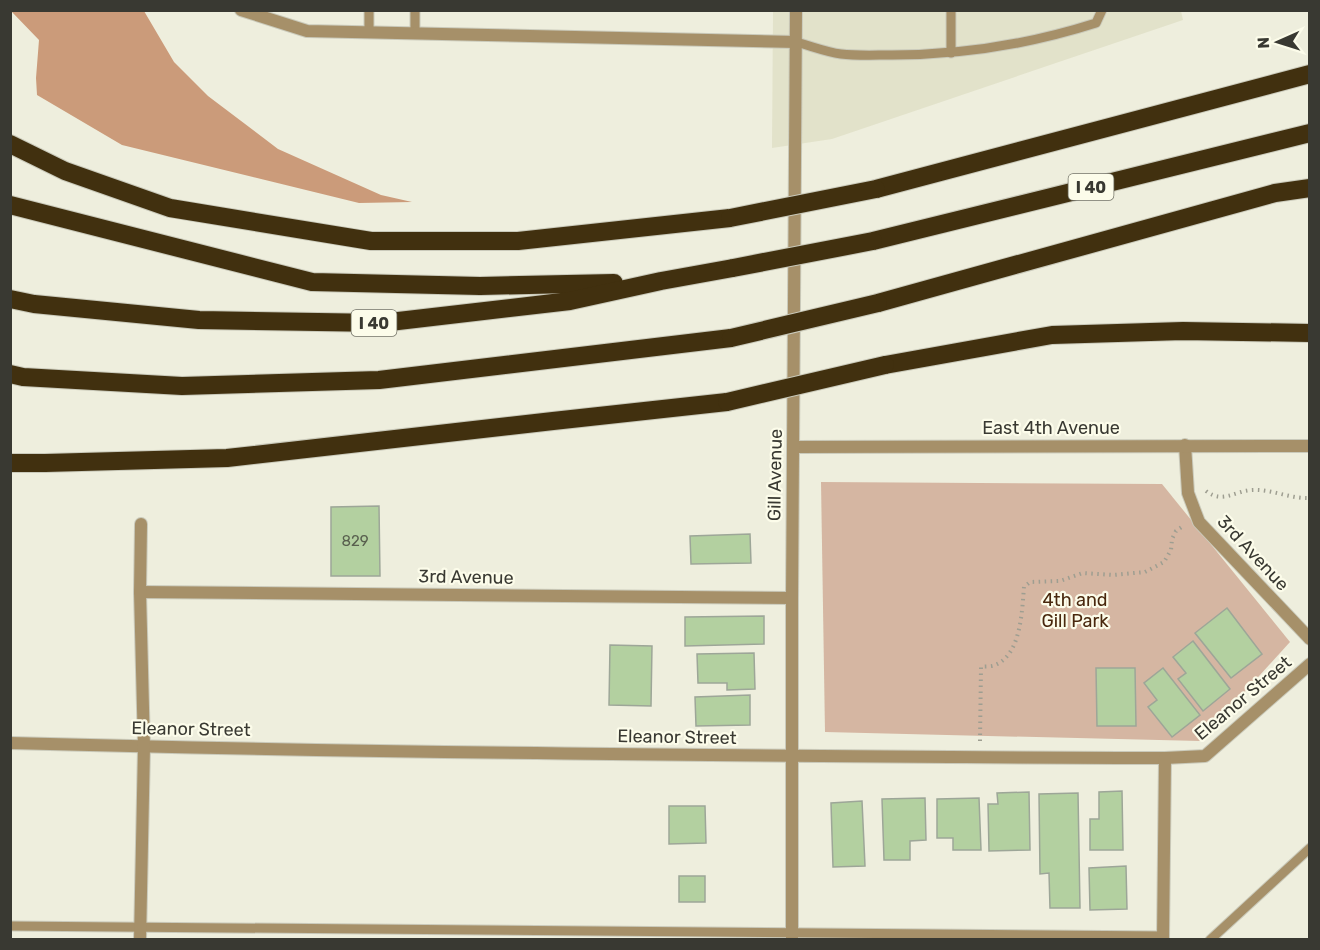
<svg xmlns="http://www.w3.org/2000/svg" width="1320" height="950" font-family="Rubik,sans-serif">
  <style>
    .built { fill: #e2e2ca }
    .green { fill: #d5b6a2 }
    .forest { fill: #cb9b7a }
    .building { fill: #b3d0a0; stroke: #9da698; stroke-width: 1.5 }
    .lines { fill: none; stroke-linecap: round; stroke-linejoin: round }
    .lane-casing { stroke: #cacabb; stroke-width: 11 }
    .street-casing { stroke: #cacabb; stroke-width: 14 }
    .highway-casing { stroke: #cacabb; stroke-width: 20 }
    .path { stroke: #9e9e91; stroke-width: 4; stroke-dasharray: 1.5 4.5; stroke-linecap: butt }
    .lane { stroke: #a69069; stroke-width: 9 }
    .street { stroke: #a69069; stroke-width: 12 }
    .highway { stroke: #41300f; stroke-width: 18 }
    .highway-bridge-casing { stroke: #cacabb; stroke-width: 20; stroke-linecap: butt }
    .highway-bridge { stroke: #41300f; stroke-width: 18 }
    .labels { text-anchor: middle; stroke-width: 4.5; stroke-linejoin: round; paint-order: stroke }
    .number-label { font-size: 15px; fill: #585f4e }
    .shield { fill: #fcfcea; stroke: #747469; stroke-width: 1.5 }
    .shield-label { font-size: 16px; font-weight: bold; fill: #393932 }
    .street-label { font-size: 18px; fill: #393932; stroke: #fcfcea }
    .park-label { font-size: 18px; fill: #49280e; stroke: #fcfcea }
  </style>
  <rect width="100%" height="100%" fill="#eed"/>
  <polygon class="built" points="773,11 1181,11 1183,20 832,139 772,148"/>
  <polygon class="green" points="821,482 1162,484 1290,642 1200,741 825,732"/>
  <polygon class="forest" points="11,11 144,11 174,62 208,96 278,149 381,195 412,202 359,203 122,145 37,95 36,78 39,40"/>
  <g class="building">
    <polygon points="379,506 380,576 331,576 331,507"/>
    <polygon points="750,534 751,563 691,564 690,536"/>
    <polygon points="1227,608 1262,654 1231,678 1195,633"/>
    <polygon points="764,616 764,644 685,646 685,617"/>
    <polygon points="1193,641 1230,689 1203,711 1178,679 1186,673 1173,657"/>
    <polygon points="610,645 652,646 651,706 609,705"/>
    <polygon points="754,653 755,689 727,690 727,683 698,683 697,654"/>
    <polygon points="1096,668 1135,668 1136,726 1097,726"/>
    <polygon points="1163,668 1200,715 1172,737 1148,707 1157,700 1144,683"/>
    <polygon points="750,695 750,725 696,726 695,697"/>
    <polygon points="1122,791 1123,850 1090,850 1090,819 1099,819 1099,792"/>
    <polygon points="1029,792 1030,850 989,851 988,804 998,804 997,793"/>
    <polygon points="1078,793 1080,908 1050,908 1049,873 1040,874 1039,794"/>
    <polygon points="925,798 926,840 910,841 910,860 884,860 882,799"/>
    <polygon points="979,798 981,850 953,850 953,838 937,838 937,799"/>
    <polygon points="862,801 865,866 833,867 831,803"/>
    <polygon points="669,806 705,806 706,843 669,844"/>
    <polygon points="1126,866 1127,909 1090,910 1089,868"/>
    <rect x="679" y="876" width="26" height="26"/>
  </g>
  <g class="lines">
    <defs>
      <g id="lane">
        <polyline points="369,10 369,32"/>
        <polyline points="415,10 415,33"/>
        <polyline points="951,10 951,53"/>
        <path d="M 796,42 C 811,46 826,52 841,54 C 857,56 875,55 892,55 C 960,55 1030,44 1096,23 L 1102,10"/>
        <polyline points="10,926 1163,936"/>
        <polyline points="1210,940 1310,848"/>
      </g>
      <g id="street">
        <polyline points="241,10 307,31 796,42"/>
        <polyline points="1185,445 1188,493 1199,522 1310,639"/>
        <polyline points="793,447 1310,446"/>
        <polyline points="140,592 792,598"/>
        <path d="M 10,743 C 380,753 750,756 1119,758 L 1165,758 L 1205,756 L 1310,664"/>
        <polyline points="140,940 144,747 140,592 141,524"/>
        <polyline points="792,940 792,598 796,10"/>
        <polyline points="1163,940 1165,758"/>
      </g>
      <g id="highway">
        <polyline points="10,144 65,171 170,208 371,241 518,241 730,218"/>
        <polyline points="876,189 1310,74"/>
        <polyline points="10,205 312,282 480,286 614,283"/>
        <polyline points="873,241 1310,133"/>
        <polyline points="10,299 34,304 199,320 381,323 570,301 661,281 733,268"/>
        <polyline points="878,303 1275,193 1310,188"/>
        <polyline points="885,365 1052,335 1183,331 1310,333"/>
        <polyline points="10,374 23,377 182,386 379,380 731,338"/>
        <polyline points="10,463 45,463 227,458 553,421 727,402"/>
      </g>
    </defs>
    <use href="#lane" class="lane-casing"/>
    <use href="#street" class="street-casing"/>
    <use href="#highway" class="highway-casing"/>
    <g class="path">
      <path d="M 1206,491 C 1223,504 1234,491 1252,490 C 1272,489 1290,499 1310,498"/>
      <path d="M 980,741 L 981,667 C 985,666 991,667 995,665 C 1021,655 1022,611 1024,587 L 1030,582 L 1060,581 L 1083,573 L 1113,575 L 1145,572 L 1164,562 L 1171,550 L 1172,539 L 1176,531 L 1183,526"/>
    </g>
    <use href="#lane" class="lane"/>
    <use href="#street" class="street"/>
    <use href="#highway" class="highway"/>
    <defs>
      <g id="highway-bridge">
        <polyline points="730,218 876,189"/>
        <polyline points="733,268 873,241"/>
        <polyline points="731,338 878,303"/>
        <polyline points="727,402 885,365"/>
      </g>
    </defs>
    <use href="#highway-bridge" class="highway-bridge-casing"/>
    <use href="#highway-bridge" class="highway-bridge"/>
  </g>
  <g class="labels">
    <g class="number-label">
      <text x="355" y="546">829</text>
    </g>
    <g class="shield">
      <rect x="1068.5" y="174" width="45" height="26" rx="4.5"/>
      <rect x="351.5" y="310" width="45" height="26" rx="4.5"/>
    </g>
    <g class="shield-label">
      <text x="1091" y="193">I 40</text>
      <text x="374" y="329">I 40</text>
    </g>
    <g class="street-label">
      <text x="1051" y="434">East 4th Avenue</text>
      <text transform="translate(775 475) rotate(-89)" y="6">Gill Avenue</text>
      <text transform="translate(1253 553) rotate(47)" y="6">3rd Avenue</text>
      <text transform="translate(466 577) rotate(1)" y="6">3rd Avenue</text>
      <text transform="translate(1243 698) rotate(-40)" y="6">Eleanor Street</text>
      <text transform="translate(191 729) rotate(1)" y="6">Eleanor Street</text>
      <text transform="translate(677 737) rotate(1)" y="6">Eleanor Street</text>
    </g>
    <g class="park-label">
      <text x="1075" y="606">4th and<tspan x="1075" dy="21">Gill Park</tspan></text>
    </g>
  </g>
  <rect width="1320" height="950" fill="none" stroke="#393932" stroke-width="24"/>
  <g transform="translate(1278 42) rotate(267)" stroke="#fcfcea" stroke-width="4.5" paint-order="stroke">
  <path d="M0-4.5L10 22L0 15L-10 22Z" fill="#393932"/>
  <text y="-9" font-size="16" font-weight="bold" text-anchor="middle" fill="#393932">N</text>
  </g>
</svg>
